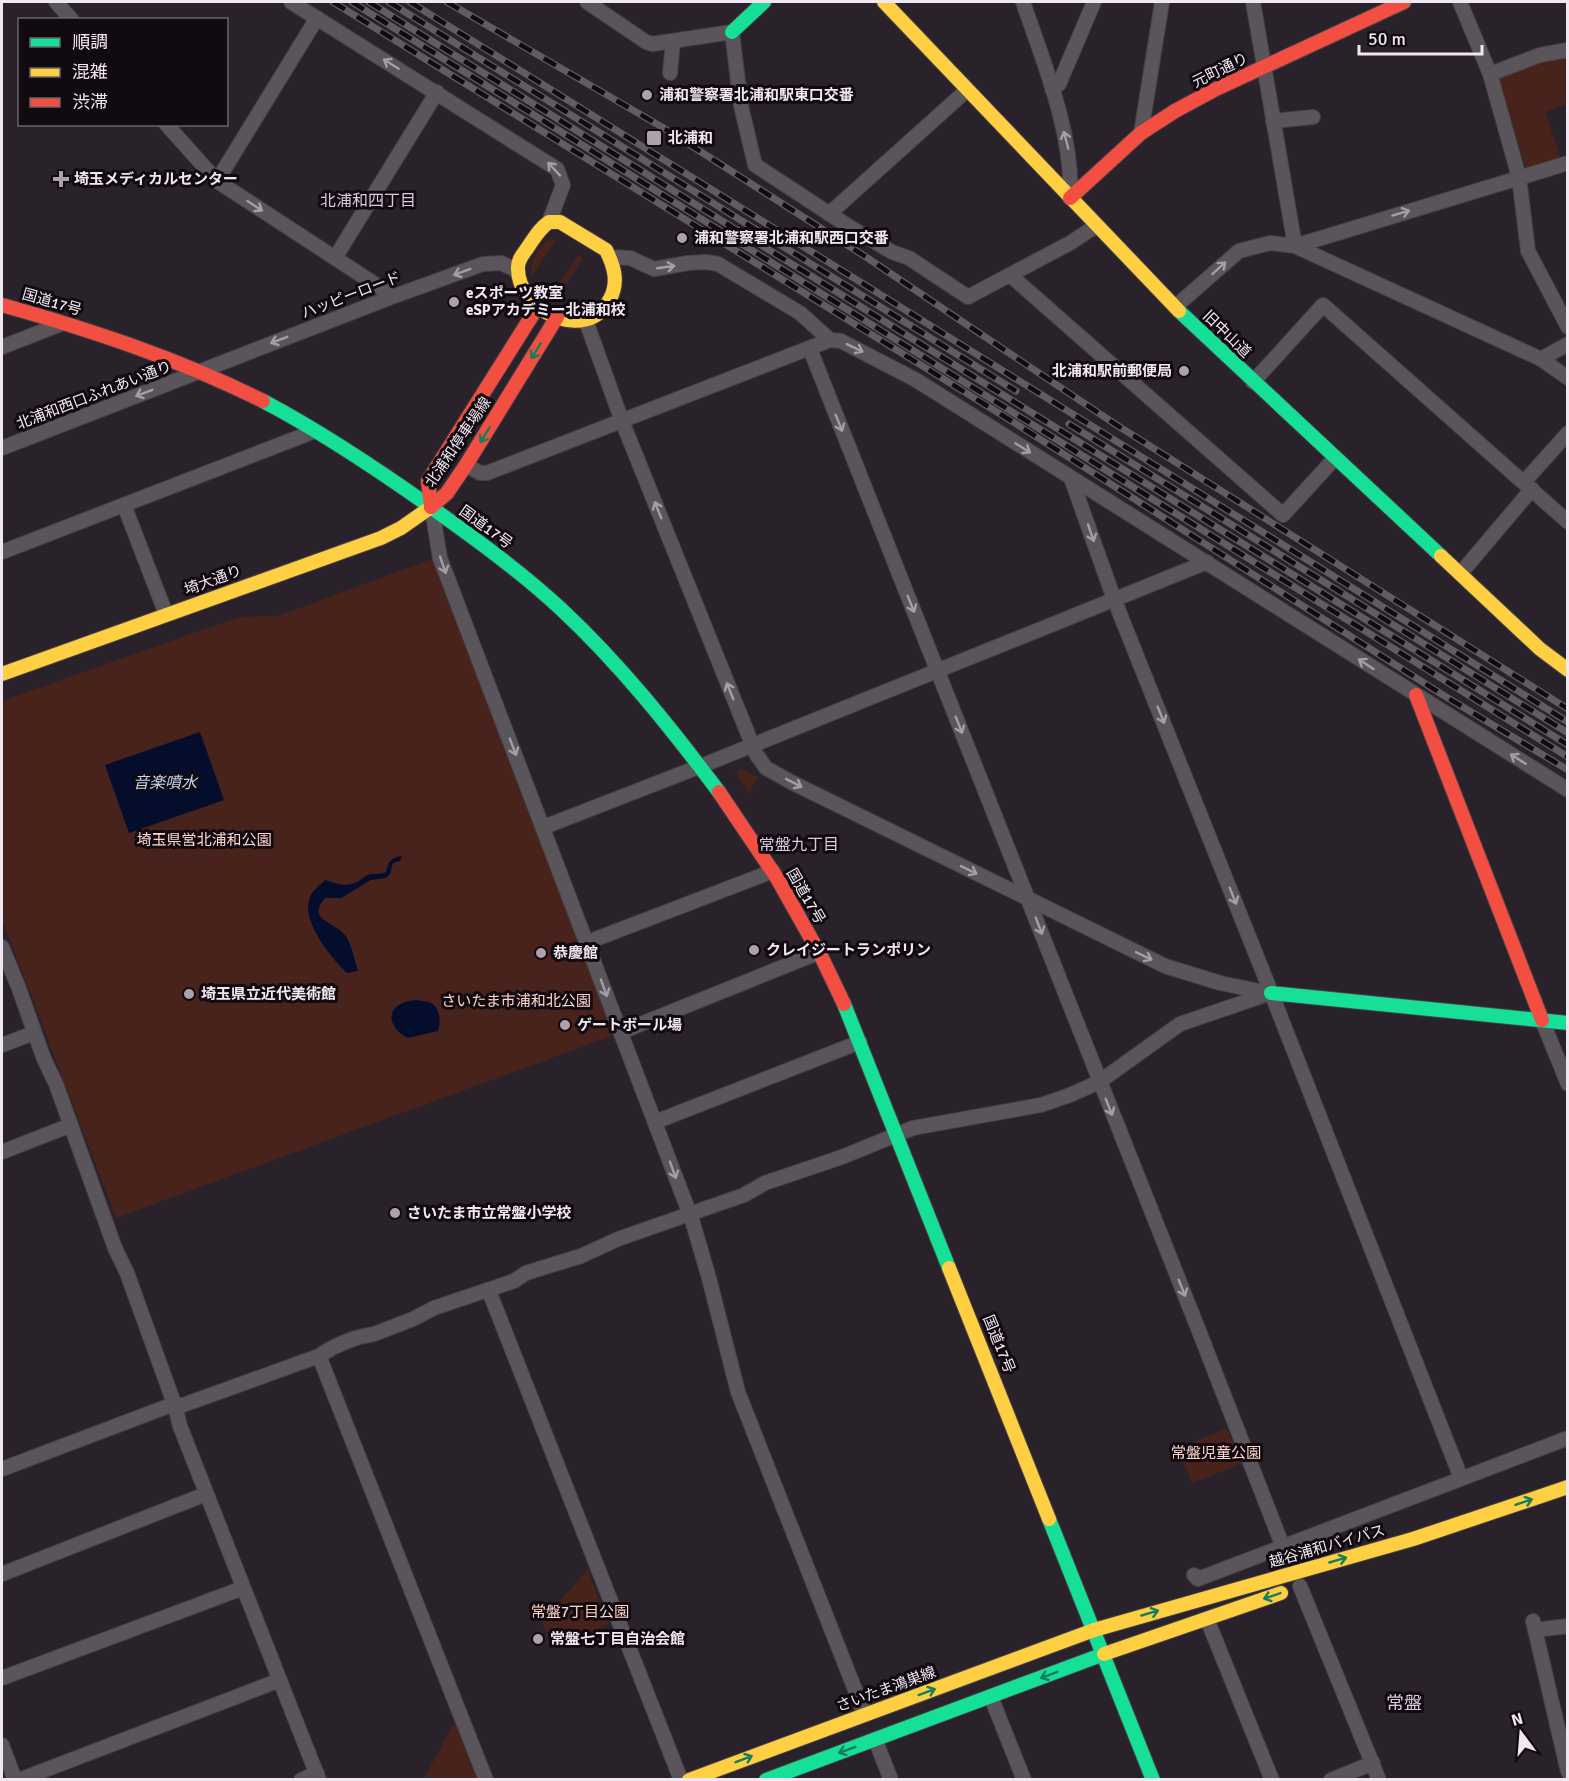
<svg xmlns="http://www.w3.org/2000/svg" width="1569" height="1781" font-family="Signika,'Noto Sans JP',sans-serif">
  <style>
    .green { fill: #48231c }
    .water { fill: #040d2c }
    .lines { fill: none; stroke-linecap: round; stroke-linejoin: round }
    .street-casing { stroke: #474047; stroke-width: 16 }
    .fast-casing { stroke: #474047; stroke-width: 16 }
    .slow-casing { stroke: #474047; stroke-width: 16 }
    .jam-casing { stroke: #474047; stroke-width: 16 }
    .street { stroke: #5a555a; stroke-width: 14 }
    .fast { stroke: #16e098; stroke-width: 14 }
    .slow { stroke: #ffcf43; stroke-width: 14 }
    .jam { stroke: #f24e42; stroke-width: 14 }
    .rail-casing { stroke: #615c61; stroke-width: 7 }
    .rail { stroke: #110b11; stroke-width: 4.5; stroke-dasharray: 14; stroke-linecap: butt }
    .oneway { stroke: #a69ea6 }
    .oneway2 { stroke: #14805b }
    .poi-dot { fill: #aba2ab; stroke: #110b11; stroke-width: 2 }
    .labels { text-anchor: middle; stroke-width: 6; stroke-linejoin: round; paint-order: stroke }
    .street-label { font-size: 15px; fill: #f1e7f1; stroke: #110b11 }
    .poi-label { font-size: 15px; font-weight: bold; fill: #f1e7f1; stroke: #110b11; text-anchor: start }
    .park-label { font-size: 15px; fill: #fed4cb; stroke: #110b11 }
    .neighbourhood-label { font-size: 16px; fill: #dbc8dc; stroke: #110b11 }
    .water-label { font-size: 16px; font-style: italic; fill: #c1d6f5; stroke: #110b11 }
    .quarter-label { font-size: 18px; fill: #dbc8dc; stroke: #110b11 }
  </style>
  <rect width="100%" height="100%" fill="#2a222a"/>
  <g class="green">
    <polygon points="1567,55 1567,104 1545,112 1560,157 1526,168 1497,76 1542,59"/>
    <path d="M 556,238 L 532,276 C 528,262 541,240 556,238 Z"/>
    <polygon points="580,256 582,259 559,295 556,296 554,292 577,257"/>
    <polygon points="437,557 617,1034 116,1218 2,919 2,701 239,617 278,616"/>
    <polygon points="741,769 758,777 749,793 735,772"/>
    <polygon points="1227,1428 1241,1464 1192,1483 1182,1459 1198,1453 1194,1442"/>
    <polygon points="588,1570 608,1625 550,1644 542,1620"/>
    <polygon points="454,1722 477,1779 424,1779"/>
  </g>
  <g class="water">
    <polygon points="200,732 224,800 129,833 105,765"/>
    <path d="M 402,856 L 400,861 L 393,863 L 390,874 L 386,878 L 371,880 L 341,898 L 325,898 C 306,920 334,921 345,935 C 352,945 354,959 358,971 L 347,973 C 331,958 300,920 310,897 C 312,891 320,885 325,880 C 337,884 347,888 359,881 C 363,878 367,874 372,874 C 377,873 380,875 386,872 C 388,861 391,858 402,856 Z"/>
    <path d="M 416,1000 C 420,1001 427,1001 431,1003 C 440,1007 441,1023 438,1031 L 408,1038 C 383,1025 387,1002 416,1000 Z"/>
  </g>
  <g class="lines">
    <defs>
      <g id="street">
        <polyline points="56,2 72,20"/>
        <polyline points="291,2 557,169 563,185 549,222"/>
        <polyline points="587,2 646,42 652,44 732,32 741,106 755,165 845,224 892,252 909,258 968,297 1070,243 1096,226"/>
        <path d="M 1023,2 C 1043,61 1074,135 1070,198"/>
        <polyline points="1253,2 1295,246 1541,359 1568,378"/>
        <polyline points="1460,2 1490,74 1519,177 1528,251 1568,327"/>
        <polyline points="670,73 673,41"/>
        <polyline points="1490,74 1540,55 1568,50"/>
        <polyline points="1052,89 1059,84 1094,2"/>
        <polyline points="1273,121 1313,117"/>
        <polyline points="166,124 217,181 387,292 389,298"/>
        <polyline points="1141,133 1162,2"/>
        <polyline points="217,181 317,18"/>
        <polyline points="829,214 967,90"/>
        <polyline points="610,257 630,258 654,269 688,263 706,262 718,264 800,313 830,340 841,341 916,380 1568,790"/>
        <polyline points="335,258 437,92"/>
        <polyline points="1010,275 1283,515 1335,458"/>
        <polyline points="1175,307 1239,251 1270,243 1295,246 1568,163"/>
        <polyline points="586,321 622,421 756,754 766,768 791,782 1165,966 1220,983 1269,993"/>
        <polyline points="2,347 61,324"/>
        <polyline points="810,349 1199,1331 1283,1547"/>
        <polyline points="1541,359 1568,344"/>
        <polyline points="1253,382 1323,305 1568,522"/>
        <polyline points="2,448 389,298 483,264 501,263 518,271"/>
        <polyline points="466,465 480,473 487,473 830,340"/>
        <polyline points="1071,478 1114,599 1263,972 1461,1478"/>
        <polyline points="1524,482 1568,433"/>
        <polyline points="124,505 166,614"/>
        <polyline points="432,509 440,558 692,1220 709,1278 738,1392 865,1715"/>
        <polyline points="2,552 315,431"/>
        <polyline points="1460,574 1532,489"/>
        <polyline points="544,827 701,766 1207,562"/>
        <polyline points="588,942 773,871"/>
        <polyline points="2,947 18,986 44,1059 56,1084 115,1248 127,1273 175,1406 180,1426 319,1780"/>
        <polyline points="1542,1020 1568,1084"/>
        <polyline points="621,1032 820,952"/>
        <polyline points="2,1045 34,1033"/>
        <polyline points="655,1122 860,1042"/>
        <polyline points="2,1152 71,1125"/>
        <polyline points="489,1291 681,1780"/>
        <polyline points="319,1356 486,1780"/>
        <path d="M 2,1469 L 166,1407 L 183,1405 L 319,1356 C 335,1345 354,1337 374,1334 L 413,1319 L 434,1308 L 514,1281 L 526,1273 L 581,1256 L 618,1239 L 744,1195 L 765,1183 L 842,1157 L 913,1128 L 1041,1105 L 1070,1095 L 1099,1082 L 1180,1024 L 1271,993"/>
        <polyline points="2,1574 206,1494"/>
        <polyline points="1194,1575 1198,1579 1568,1438"/>
        <polyline points="1300,1586 1379,1780"/>
        <polyline points="1207,1619 1272,1780"/>
        <polyline points="1533,1621 1568,1772"/>
        <polyline points="1535,1630 1568,1626"/>
        <polyline points="2,1678 243,1588"/>
        <polyline points="991,1697 1024,1780"/>
        <polyline points="875,1739 891,1780"/>
        <polyline points="2,1745 15,1780"/>
        <polyline points="19,1780 280,1680"/>
        <polyline points="301,1780 317,1773"/>
        <polyline points="1331,1780 1373,1763"/>
      </g>
      <g id="fast">
        <polyline points="732,32 764,2"/>
        <polyline points="1179,311 1441,556"/>
        <path d="M 263,401 C 322,432 377,469 432,508 C 477,540 521,572 561,609 C 620,664 671,728 719,792"/>
        <polyline points="1271,993 1568,1023"/>
        <polyline points="844,1004 949,1268"/>
        <polyline points="1049,1519 1153,1780"/>
        <polyline points="766,1780 1104,1654"/>
      </g>
      <g id="slow">
        <polyline points="884,2 1179,311"/>
        <path d="M 549,222 L 560,222 L 606,250 C 614,266 619,282 610,299 C 587,345 516,310 518,267 C 518,259 524,253 528,247 C 535,237 539,229 549,222 Z"/>
        <polyline points="1441,556 1540,649 1568,670"/>
        <polyline points="2,674 381,538 401,528 431,507"/>
        <polyline points="949,1268 1049,1519"/>
        <polyline points="1094,1630 1413,1539 1568,1487"/>
        <polyline points="1104,1654 1281,1593"/>
        <polyline points="689,1780 1094,1630"/>
      </g>
      <g id="jam">
        <polyline points="1070,198 1141,133 1175,111 1214,90 1404,2"/>
        <path d="M 2,305 C 91,330 179,359 263,401"/>
        <polyline points="431,507 428,481 538,306"/>
        <polyline points="431,507 447,493 466,465 557,317"/>
        <polyline points="1416,695 1542,1020"/>
        <polyline points="719,792 777,878 822,958 844,1004"/>
      </g>
    </defs>
    <use href="#street" class="street-casing"/>
    <use href="#fast" class="fast-casing"/>
    <use href="#slow" class="slow-casing"/>
    <use href="#jam" class="jam-casing"/>
    <use href="#street" class="street"/>
    <use href="#fast" class="fast"/>
    <use href="#slow" class="slow"/>
    <use href="#jam" class="jam"/>
    <defs>
      <g id="rail">
        <polyline points="333,2 1010,420 1443,695 1568,770"/>
        <polyline points="352,2 1568,757"/>
        <polyline points="369,2 1568,745"/>
        <polyline points="389,2 1016,391"/>
        <polyline points="410,2 1568,722"/>
        <polyline points="447,2 662,127 866,257 1115,424 1568,709"/>
        <polyline points="1069,424 1568,733"/>
      </g>
    </defs>
    <use href="#rail" class="rail-casing"/>
    <use href="#rail" class="rail"/>
  </g>
  <defs><path id="oneway-shaft" d="M-6 0H5M1.5-3L5.5 0L1.5 3" fill="none" stroke-width="1.6" stroke-linecap="round" stroke-linejoin="round" transform="scale(1.5)"/></defs>
  <g class="oneway">
    <use href="#oneway-shaft" transform="translate(391 64) rotate(-148)"/>
    <use href="#oneway-shaft" transform="translate(1066 140) rotate(-105)"/>
    <use href="#oneway-shaft" transform="translate(554 169) rotate(-133)"/>
    <use href="#oneway-shaft" transform="translate(255 206) rotate(33)"/>
    <use href="#oneway-shaft" transform="translate(1401 213) rotate(-17)"/>
    <use href="#oneway-shaft" transform="translate(666 267) rotate(-8)"/>
    <use href="#oneway-shaft" transform="translate(1219 268) rotate(-42)"/>
    <use href="#oneway-shaft" transform="translate(462 272) rotate(160)"/>
    <use href="#oneway-shaft" transform="translate(279 340) rotate(159)"/>
    <use href="#oneway-shaft" transform="translate(855 348) rotate(26)"/>
    <use href="#oneway-shaft" transform="translate(144 393) rotate(159)"/>
    <use href="#oneway-shaft" transform="translate(839 423) rotate(68)"/>
    <use href="#oneway-shaft" transform="translate(1023 448) rotate(32)"/>
    <use href="#oneway-shaft" transform="translate(658 510) rotate(-112)"/>
    <use href="#oneway-shaft" transform="translate(1091 533) rotate(71)"/>
    <use href="#oneway-shaft" transform="translate(443 565) rotate(71)"/>
    <use href="#oneway-shaft" transform="translate(911 604) rotate(68)"/>
    <use href="#oneway-shaft" transform="translate(1366 664) rotate(-147)"/>
    <use href="#oneway-shaft" transform="translate(730 691) rotate(-112)"/>
    <use href="#oneway-shaft" transform="translate(1161 715) rotate(68)"/>
    <use href="#oneway-shaft" transform="translate(959 725) rotate(68)"/>
    <use href="#oneway-shaft" transform="translate(513 747) rotate(69)"/>
    <use href="#oneway-shaft" transform="translate(1518 759) rotate(-148)"/>
    <use href="#oneway-shaft" transform="translate(794 783) rotate(27)"/>
    <use href="#oneway-shaft" transform="translate(969 870) rotate(26)"/>
    <use href="#oneway-shaft" transform="translate(1233 896) rotate(68)"/>
    <use href="#oneway-shaft" transform="translate(1039 926) rotate(69)"/>
    <use href="#oneway-shaft" transform="translate(1144 956) rotate(26)"/>
    <use href="#oneway-shaft" transform="translate(604 988) rotate(70)"/>
    <use href="#oneway-shaft" transform="translate(1109 1107) rotate(68)"/>
    <use href="#oneway-shaft" transform="translate(673 1170) rotate(70)"/>
    <use href="#oneway-shaft" transform="translate(1182 1288) rotate(68)"/>
  </g>
  <g class="oneway2">
    <use href="#oneway-shaft" transform="translate(536 351) rotate(121)"/>
    <use href="#oneway-shaft" transform="translate(485 435) rotate(121)"/>
    <use href="#oneway-shaft" transform="translate(1524 1502) rotate(-19)"/>
    <use href="#oneway-shaft" transform="translate(1338 1560) rotate(-16)"/>
    <use href="#oneway-shaft" transform="translate(1272 1596) rotate(161)"/>
    <use href="#oneway-shaft" transform="translate(1150 1613) rotate(-16)"/>
    <use href="#oneway-shaft" transform="translate(1049 1675) rotate(159)"/>
    <use href="#oneway-shaft" transform="translate(927 1692) rotate(-20)"/>
    <use href="#oneway-shaft" transform="translate(847 1750) rotate(160)"/>
    <use href="#oneway-shaft" transform="translate(744 1759) rotate(-21)"/>
  </g>
  <g class="poi-dot">
    <circle cx="647" cy="95" r="6"/>
    <rect x="646" y="130" width="16" height="16" rx="3"/>
    <path d="M58 170h6v6h6v6h-6v6h-6v-6h-6v-6h6z"/>
    <circle cx="682" cy="238" r="6"/>
    <circle cx="454" cy="302" r="6"/>
    <circle cx="1184" cy="371" r="6"/>
    <circle cx="754" cy="950" r="6"/>
    <circle cx="541" cy="953" r="6"/>
    <circle cx="189" cy="994" r="6"/>
    <circle cx="565" cy="1025" r="6"/>
    <circle cx="395" cy="1213" r="6"/>
    <circle cx="538" cy="1639" r="6"/>
  </g>
  <g class="labels">
    <g class="street-label">
      <text transform="translate(1220 70) rotate(-26)" y="5">元町通り</text>
      <text transform="translate(351 295) rotate(-21)" y="5">ハッピーロード</text>
      <text transform="translate(52 302) rotate(16)" y="5">国道17号</text>
      <text transform="translate(1227 334) rotate(44)" y="5">旧中山道</text>
      <text transform="translate(94 395) rotate(-21)" y="5">北浦和西口ふれあい通り</text>
      <text transform="translate(458 442) rotate(-56)" y="5">北浦和停車場線</text>
      <text transform="translate(486 527) rotate(36)" y="5">国道17号</text>
      <text transform="translate(213 580) rotate(-20)" y="5">埼大通り</text>
      <text transform="translate(806 896) rotate(60)" y="5">国道17号</text>
      <text transform="translate(999 1344) rotate(68)" y="5">国道17号</text>
      <text transform="translate(1327 1546) rotate(-16)" y="5">越谷浦和バイパス</text>
      <text transform="translate(886 1689) rotate(-20)" y="5">さいたま鴻巣線</text>
    </g>
    <g class="poi-label">
      <text x="659" y="100">浦和警察署北浦和駅東口交番</text>
      <text x="668" y="143">北浦和</text>
      <text x="74" y="184">埼玉メディカルセンター</text>
      <text x="694" y="243">浦和警察署北浦和駅西口交番</text>
      <text x="466" y="298">eスポーツ教室<tspan x="466" dy="17">eSPアカデミー北浦和校</tspan></text>
      <text x="1172" y="376" text-anchor="end">北浦和駅前郵便局</text>
      <text x="766" y="955">クレイジートランポリン</text>
      <text x="553" y="958">恭慶館</text>
      <text x="201" y="999">埼玉県立近代美術館</text>
      <text x="577" y="1030">ゲートボール場</text>
      <text x="407" y="1218">さいたま市立常盤小学校</text>
      <text x="550" y="1644">常盤七丁目自治会館</text>
    </g>
    <g class="park-label">
      <text x="204" y="845">埼玉県営北浦和公園</text>
      <text x="516" y="1006">さいたま市浦和北公園</text>
      <text x="1216" y="1458">常盤児童公園</text>
      <text x="580" y="1617">常盤7丁目公園</text>
    </g>
    <g class="neighbourhood-label">
      <text x="368" y="206">北浦和四丁目</text>
      <text x="799" y="850">常盤九丁目</text>
    </g>
    <g class="water-label">
      <text x="165" y="788">音楽噴水</text>
    </g>
    <g class="quarter-label">
      <text x="1404" y="1709">常盤</text>
    </g>
  </g>
  <rect width="1569" height="1781" fill="none" stroke="#f1e7f1" stroke-width="6"/>
  <rect x="18" y="18" width="210" height="108" fill="#110b11" stroke="#6b636b" stroke-width="1.5"/>
  <rect x="30" y="38" width="30" height="9" fill="#16e098" stroke="#6b636b" stroke-width="1.5"/>
  <text x="72" y="48" font-size="18" fill="#f1e7f1">順調</text>
  <rect x="30" y="68" width="30" height="9" fill="#ffcf43" stroke="#6b636b" stroke-width="1.5"/>
  <text x="72" y="78" font-size="18" fill="#f1e7f1">混雑</text>
  <rect x="30" y="98" width="30" height="9" fill="#f24e42" stroke="#6b636b" stroke-width="1.5"/>
  <text x="72" y="108" font-size="18" fill="#f1e7f1">渋滞</text>
  <g transform="translate(1521 1733) rotate(344)" stroke="#110b11" stroke-width="4.5" paint-order="stroke">
  <path d="M0-4.5L10 22L0 15L-10 22Z" fill="#f1e7f1"/>
  <text y="-9" font-size="16" font-weight="bold" text-anchor="middle" fill="#f1e7f1">N</text>
  </g>
  <path d="M1359 45v9h123v-9" fill="none" stroke="#f1e7f1" stroke-width="3"/>
  <text x="1368" y="45" font-size="18" fill="#f1e7f1" stroke="#110b11" stroke-width="4.5" paint-order="stroke">50 m</text>
</svg>
